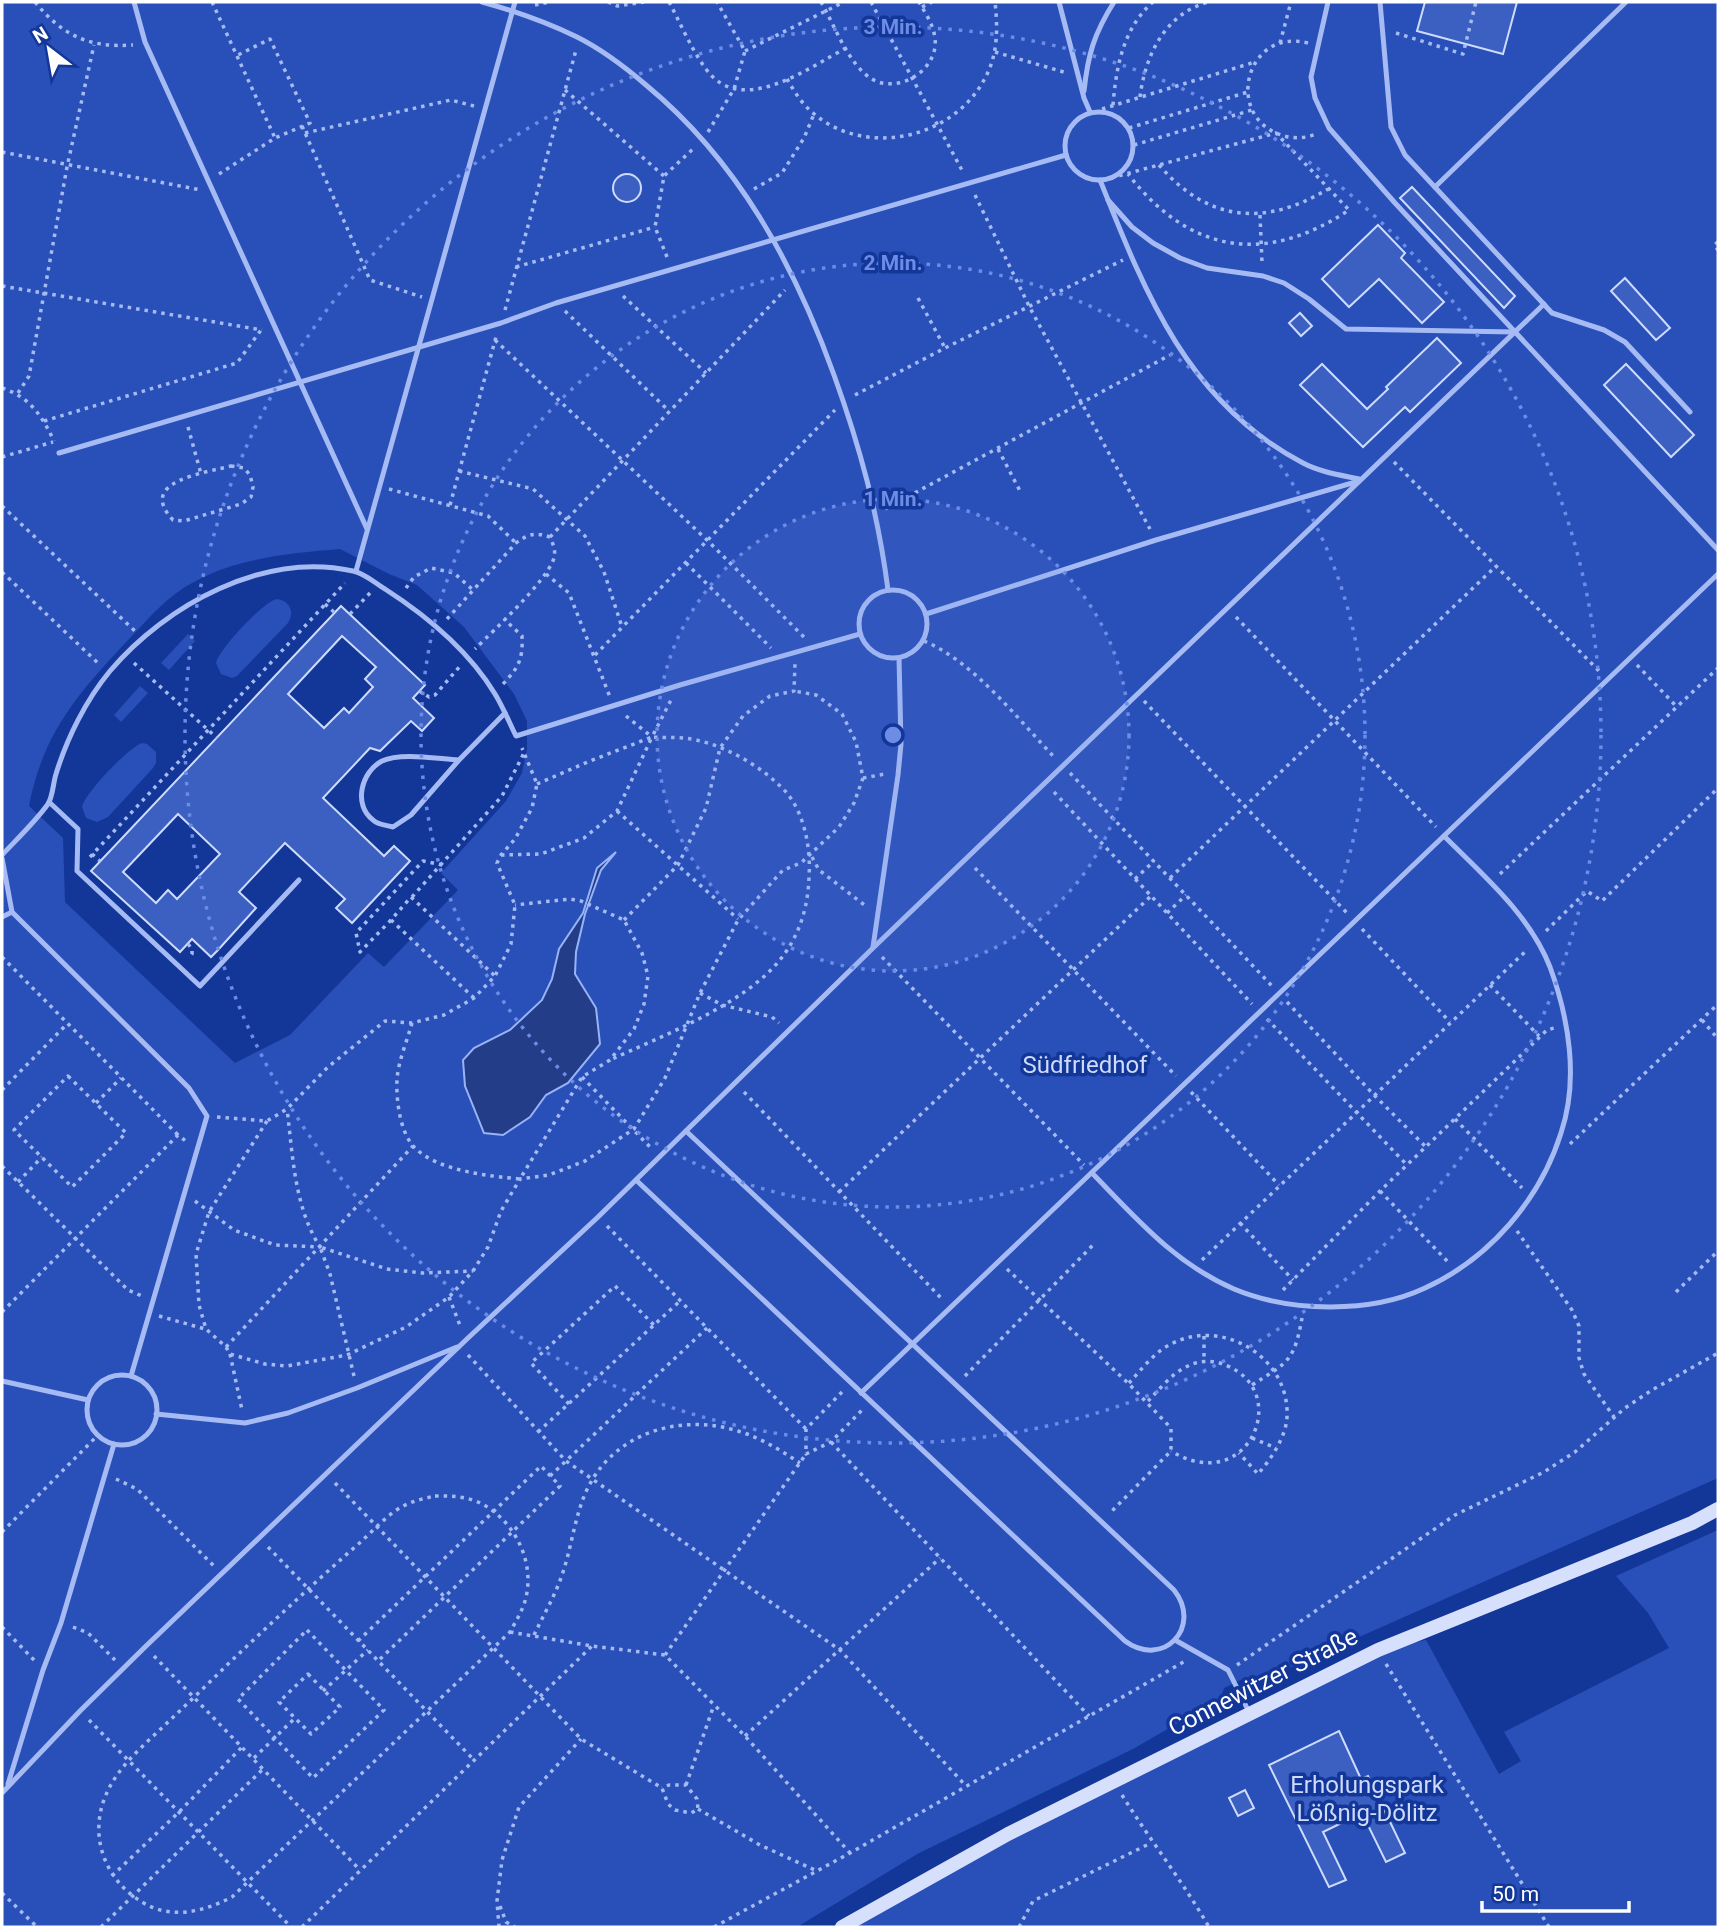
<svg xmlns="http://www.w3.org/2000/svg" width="1720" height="1929" font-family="Roboto,sans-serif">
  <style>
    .green { fill: #2950b9; fill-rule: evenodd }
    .water { fill: #233d88; stroke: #98b3f6; stroke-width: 2 }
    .building { fill: #3c60c1; stroke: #cedbfd; stroke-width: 2; fill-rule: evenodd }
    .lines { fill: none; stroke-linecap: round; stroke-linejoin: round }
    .path { stroke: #a6bbf3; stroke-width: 3.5; stroke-dasharray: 3.5 5; stroke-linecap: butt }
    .lane { stroke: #a6bbf3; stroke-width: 5 }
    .secondary { stroke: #d6e0fd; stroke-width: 14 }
    .ring { fill: none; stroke: #6c8ce6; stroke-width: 3.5; stroke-dasharray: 3.5 7 }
    .labels { text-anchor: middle; stroke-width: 7; stroke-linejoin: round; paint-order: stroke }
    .park-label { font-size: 24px; fill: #cedbfd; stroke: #133699 }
    .street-label { font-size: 24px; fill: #fff; stroke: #133699 }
    .centre { fill: #6c8ce6; stroke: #133699; stroke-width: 3.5 }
    .ring-label { font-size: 21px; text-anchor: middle; font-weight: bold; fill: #6c8ce6; stroke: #133699; stroke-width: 7; stroke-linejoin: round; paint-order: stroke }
  </style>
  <rect width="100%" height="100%" fill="#133699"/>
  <g class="green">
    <path d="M 2,2 L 1718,2 L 1718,1478 L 1253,1684 L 1243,1679 L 1224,1688 L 1221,1698 L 1133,1749 L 919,1853 L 797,1927 L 2,1927 ZM 340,549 L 389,574 L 417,585 L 464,627 L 514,694 L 527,721 L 527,749 L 522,773 L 506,801 L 441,873 L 458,890 L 384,967 L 368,953 L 290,1035 L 235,1063 L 65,902 L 63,838 L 29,806 C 43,732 80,691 130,638 C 149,618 168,595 194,582 C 237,558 291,553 340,549 Z"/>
    <path d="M 277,599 C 290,601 295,612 288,623 L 237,676 L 232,678 L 221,674 L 216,663 C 218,650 264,601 277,599 Z"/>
    <polygon points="188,634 195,641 169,670 161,663"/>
    <polygon points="140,686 148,693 121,722 114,715"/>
    <path d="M 142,743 L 147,744 L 156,752 L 156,763 L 153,768 L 108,817 L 97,822 L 86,818 L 82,807 C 84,794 129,747 142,743 Z"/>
    <polygon points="1718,1530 1718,1927 843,1927 913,1885 1378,1650 1426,1640 1499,1774 1521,1761 1504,1732 1669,1648 1648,1613 1616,1576"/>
  </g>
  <polygon class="water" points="616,852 601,870 585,914 576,952 575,974 596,1008 600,1044 568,1083 546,1095 530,1117 503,1135 484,1133 465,1086 463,1060 474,1048 510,1030 542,1000 552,979 559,949 583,913 597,868"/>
  <g class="building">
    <polygon points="1425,2 1517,2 1503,54 1417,31"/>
    <circle cx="627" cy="188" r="14"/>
    <polygon points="1412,187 1515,296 1504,308 1400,198"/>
    <polygon points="1378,225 1405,253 1401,258 1444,302 1422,323 1379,279 1349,307 1322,279"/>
    <polygon points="1625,278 1670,328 1656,340 1611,291"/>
    <polygon points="1300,313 1312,326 1301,336 1289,323"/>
    <polygon points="1437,338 1461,363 1410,412 1405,407 1363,447 1300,385 1322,364 1367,409 1388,389 1386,387"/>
    <polygon points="1626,364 1694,435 1671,457 1604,385"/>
    <path d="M 341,606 L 425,685 L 413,698 L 434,718 L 422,731 L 411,721 L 380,751 L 370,748 L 323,798 L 384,856 L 394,846 L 410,861 L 352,923 L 336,908 L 345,899 L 285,843 L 239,892 L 256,908 L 218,950 L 211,957 L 192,939 L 180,952 L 91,871 ZM 342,636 L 376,667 L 365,679 L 373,687 L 349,713 L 344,708 L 324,728 L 288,694 ZM 178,814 L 220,854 L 177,899 L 168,890 L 156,903 L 123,872 Z"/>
    <polygon points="1339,1731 1361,1779 1368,1776 1405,1853 1386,1862 1362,1813 1323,1832 1346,1880 1329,1887 1269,1765"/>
    <polygon points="1245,1790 1254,1808 1238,1816 1229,1798"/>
  </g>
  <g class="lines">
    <g class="path">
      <path d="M 35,2 C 63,36 89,48 133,45"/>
      <polyline points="212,2 275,138"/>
      <polyline points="608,2 617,6 644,2"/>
      <path d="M 669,2 C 681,24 691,49 706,69 C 741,118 808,68 846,48"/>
      <path d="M 821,2 C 834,24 849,66 872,79 C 895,93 931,75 935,47 C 937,30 927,16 919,2"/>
      <polyline points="871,2 963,172"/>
      <polyline points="535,5 549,2"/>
      <polyline points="922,7 932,2"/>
      <polyline points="1396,33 1463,54 1476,2"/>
      <polyline points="1280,43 1291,2"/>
      <path d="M 1308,43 C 1247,27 1223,115 1281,135 C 1293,139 1306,139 1318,133"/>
      <polyline points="745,51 844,2"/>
      <polyline points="995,52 1067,73"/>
      <path d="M 787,79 C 794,91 802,104 813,113 C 865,158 952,139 984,80 C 998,56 998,29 995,2"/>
      <polyline points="565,90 664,176"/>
      <path d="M 1140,97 C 1145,56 1165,13 1209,2"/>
      <path d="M 1113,105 C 1116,68 1123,28 1153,2"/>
      <polyline points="1102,109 1255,62"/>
      <polyline points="302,126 370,280 422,297"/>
      <polyline points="1129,128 1248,92"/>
      <polyline points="708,132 734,89 745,51 717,2"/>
      <polyline points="305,133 451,100 474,106"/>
      <polyline points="1134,145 1252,110"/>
      <polyline points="2,152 201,190"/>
      <path d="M 1159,165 C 1208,222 1265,227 1328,189"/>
      <polyline points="219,174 275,138 310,123 270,39 236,56"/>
      <path d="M 1111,178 C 1166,163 1221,148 1276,133 L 1349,210 C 1265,266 1189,253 1128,174"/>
      <polyline points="754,189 782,173 804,138 814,114"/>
      <polyline points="975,195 1029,306 1150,529"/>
      <polyline points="1260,215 1262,263"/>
      <polyline points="1718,242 1714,245 1718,250"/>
      <polyline points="667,257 655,227 664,176 694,148"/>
      <polyline points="516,267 655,227"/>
      <polyline points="2,286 262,330"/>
      <polyline points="623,296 706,373"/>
      <polyline points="918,298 945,348"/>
      <polyline points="505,310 576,50"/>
      <polyline points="565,311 669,411"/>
      <polyline points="495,340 708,541 804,637"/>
      <path d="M 2,388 C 30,397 42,416 54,441"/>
      <polyline points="18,393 29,376 67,167 94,45"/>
      <polyline points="855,395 945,348 1123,260"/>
      <polyline points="44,421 237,363 261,330"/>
      <polyline points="188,427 201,474"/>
      <polyline points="998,449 1020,491"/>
      <polyline points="2,457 53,442"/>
      <polyline points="1394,462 1599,671"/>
      <path d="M 231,466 L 244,468 L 250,475 L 253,487 L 251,497 L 241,504 L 184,521 L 173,520 C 136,481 205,473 231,466 Z"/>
      <polyline points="459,471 533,489 585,536 604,572 622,627"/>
      <polyline points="389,489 488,516 516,543"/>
      <polyline points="450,505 496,337"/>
      <polyline points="2,506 136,632"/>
      <polyline points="885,509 1170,355"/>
      <polyline points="550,537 785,290"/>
      <polyline points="686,563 771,648"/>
      <polyline points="2,572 99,664"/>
      <polyline points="546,574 569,593 610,697"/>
      <polyline points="406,588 414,577 431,568 454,573 473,590"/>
      <polyline points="325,604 335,613"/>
      <polyline points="350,614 370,593"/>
      <polyline points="1236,617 1436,827"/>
      <path d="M 447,619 L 516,543 C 528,534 536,532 550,537 C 553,544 556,550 554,558 C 547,581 494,630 475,649"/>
      <path d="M 924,641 C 974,662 1017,718 1055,758"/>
      <polyline points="595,655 835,410"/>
      <polyline points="134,663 217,738"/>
      <polyline points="1637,665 1677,707"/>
      <path d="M 503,684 C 519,667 523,659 522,636 L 504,619"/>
      <polyline points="419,691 429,697 435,695 461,665"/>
      <polyline points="1144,701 1347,913"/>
      <polyline points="626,716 652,737"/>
      <polyline points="1070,773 1272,986"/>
      <polyline points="863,778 885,774"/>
      <polyline points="537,784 590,761 652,737 671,700"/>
      <polyline points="1054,792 1252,1004"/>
      <polyline points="617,811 738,919"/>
      <polyline points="92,854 100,861"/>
      <path d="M 501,855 L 541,854 L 584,838 L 617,811 L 652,737 C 662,738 673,737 684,738 C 720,742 761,765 786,792 C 805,814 811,850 809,877 C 808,908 799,937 779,961 C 743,1005 662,1036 610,1060"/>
      <polyline points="90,857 345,583"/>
      <polyline points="812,857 819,870 867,907"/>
      <polyline points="975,868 1176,1076"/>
      <polyline points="1500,874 1718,668"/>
      <polyline points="1170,878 1496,566"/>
      <polyline points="1135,879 1154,861"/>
      <polyline points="412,897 502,796 524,753"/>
      <polyline points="1167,913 1186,895"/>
      <polyline points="391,920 360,952 356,933 423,861 442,865"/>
      <polyline points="624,920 678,865 706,808 720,748 743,716 770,696 794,691 795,663"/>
      <polyline points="1362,929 1450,1022"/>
      <polyline points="1546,931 1587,891 1602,901 1718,788"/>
      <polyline points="188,944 192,949 192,954 189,958"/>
      <polyline points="2,957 178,1135"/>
      <polyline points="882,957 1084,1165"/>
      <polyline points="1490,985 1539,1036"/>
      <polyline points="700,993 722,1005 772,1017 779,1023"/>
      <polyline points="474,998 391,920 411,897 495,976"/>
      <polyline points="1287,1002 1374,1095 1426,1147"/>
      <polyline points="1267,1019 1407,1165"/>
      <polyline points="1702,1020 1718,1039"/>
      <path d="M 412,1023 C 407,1041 398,1062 397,1080 C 396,1100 400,1132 414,1147 C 437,1171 489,1176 520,1179 L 582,1077 L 610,1060 L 634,1029 L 644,1004 L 648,976 L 642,953 L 624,920 L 581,901 L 570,899 L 515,905"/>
      <polygon points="68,1076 126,1133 72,1187 14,1130"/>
      <polyline points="582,1077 651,1148"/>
      <polyline points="2,1090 67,1024"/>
      <polyline points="744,1092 942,1299"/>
      <polyline points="1191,1092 1279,1185"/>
      <polyline points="96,1103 121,1078"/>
      <polyline points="217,1117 267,1121 287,1109 328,1067 385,1021 412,1023 444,1015 474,998 495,976 511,944 515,905 497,863 501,855 515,839 532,808 537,784 522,748"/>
      <polyline points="1455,1119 1522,1188"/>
      <polyline points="267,1121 209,1212 196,1254 199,1305 206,1329 226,1347 230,1354 265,1364 287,1366 347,1355 406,1327 449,1297 473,1271 488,1247 501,1211 520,1179 549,1175 585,1161 634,1129 665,1078 700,993 738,920 783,870 801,863 839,827 854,803 863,778 856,742 842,714 816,695 794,691"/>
      <polyline points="1570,1144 1718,1004"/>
      <polyline points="2,1166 128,1290 142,1296"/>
      <polyline points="18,1182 42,1157"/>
      <polyline points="1380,1191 1449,1263"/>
      <polyline points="839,1192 1151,896"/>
      <path d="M 195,1201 L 234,1230 L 275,1245 L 320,1247 C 294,1206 293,1156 287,1109"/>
      <polyline points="1240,1223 1293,1280"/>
      <polyline points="607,1226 806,1429"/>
      <polyline points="1517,1231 1572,1310 1579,1326 1579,1358 1584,1374 1614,1417"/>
      <polyline points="1202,1260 1528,949"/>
      <polyline points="1007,1269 1129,1384 1171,1428 1171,1451 1110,1513"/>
      <polyline points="1283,1290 1380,1191 1547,1030 1554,1028"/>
      <polyline points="1676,1292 1718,1251"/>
      <polyline points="449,1297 461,1328"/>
      <polyline points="2,1312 178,1135 187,1142"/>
      <polyline points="159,1316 205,1329"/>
      <polyline points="1204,1336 1204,1362"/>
      <polyline points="226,1347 413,1146"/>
      <polyline points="230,1354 242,1410"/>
      <polyline points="468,1355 566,1461 840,1650 966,1786"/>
      <polyline points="354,1376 330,1274 320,1247 387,1269 422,1273 473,1271"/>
      <polyline points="965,1376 1094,1244"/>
      <path d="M 1129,1383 C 1142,1369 1155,1351 1173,1343 C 1224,1318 1290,1358 1287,1417 C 1286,1437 1271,1459 1258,1474 L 1239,1453"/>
      <path d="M 1252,1385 C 1288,1362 1294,1362 1302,1318"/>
      <polyline points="842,1392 806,1429 806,1454 831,1442 862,1410"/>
      <path d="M 1148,1401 C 1160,1389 1172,1373 1188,1366 C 1199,1360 1214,1360 1225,1365 C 1294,1391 1248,1498 1171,1451"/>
      <polyline points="569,1404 531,1363 615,1286 654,1325"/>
      <polyline points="538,1432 680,1301"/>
      <polyline points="1252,1438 1276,1448"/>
      <polyline points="831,1442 1089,1716"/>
      <polyline points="550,1476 707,1328"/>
      <polyline points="116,1479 137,1489 214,1566"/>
      <polyline points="335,1483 581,1739 662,1788 668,1804 675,1810 691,1813 698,1809 697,1799 686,1785 669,1785 662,1788"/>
      <path d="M 435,1496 C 450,1496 464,1496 478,1502 C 511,1517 533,1556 527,1592 C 525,1607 517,1619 510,1632 L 232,1897 C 203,1912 171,1920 142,1902 C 105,1880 89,1837 105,1797 C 117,1767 143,1746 166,1724 C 186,1705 207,1685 227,1665 C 269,1625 312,1585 356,1546 C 369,1535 381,1521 395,1511 C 408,1502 421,1499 435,1496 Z"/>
      <polyline points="2,1532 98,1435"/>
      <polyline points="268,1547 474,1760"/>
      <polyline points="2,1627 35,1661"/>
      <polyline points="73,1627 88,1633 115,1660"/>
      <polygon points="307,1630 384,1710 313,1778 238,1699"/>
      <polyline points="510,1632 592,1646 665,1655 745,1736 850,1853"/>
      <path d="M 534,1635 C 544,1614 556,1594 563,1572 C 571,1548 574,1523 583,1499 C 607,1435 676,1412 738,1431 C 761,1438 780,1450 800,1463"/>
      <polyline points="358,1641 541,1466 560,1486 378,1661"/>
      <polyline points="665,1655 806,1454"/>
      <polyline points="154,1656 360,1870"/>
      <polyline points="1386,1664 1549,1927"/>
      <polyline points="1237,1665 1455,1515 1544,1472 1575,1452 1625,1408 1652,1390 1718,1353"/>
      <polygon points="308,1674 340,1707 311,1734 279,1702"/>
      <polyline points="323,1691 368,1650"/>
      <polyline points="89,1720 291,1927"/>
      <polyline points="745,1736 940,1558"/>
      <polyline points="254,1758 295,1718"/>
      <polyline points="686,1785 714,1705"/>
      <path d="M 1122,1795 C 1150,1840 1183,1882 1209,1927"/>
      <polyline points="698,1809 760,1845 817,1871"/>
      <polyline points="112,1876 180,1811 242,1747"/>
      <polyline points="2,1893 37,1927"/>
      <polyline points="500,1906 506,1922 515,1927"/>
      <polyline points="101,1927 263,1769"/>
      <polyline points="302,1927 592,1646"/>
      <polyline points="499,1927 497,1901 502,1860 519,1807 581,1739"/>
      <polyline points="714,1927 850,1853 1187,1660"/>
      <polyline points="1019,1927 1033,1901 1151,1843"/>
    </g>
    <g class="lane">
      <polyline points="134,2 145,42 367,529"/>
      <path d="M 482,2 C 515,11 546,22 577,37 C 601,49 625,67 646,85 C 738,161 794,264 834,375 C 860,447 878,513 888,590"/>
      <polyline points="1059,2 1084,98 1090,112"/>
      <polyline points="1328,2 1311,77 1315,98 1329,128 1395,203 1718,550"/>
      <polyline points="1380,2 1391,127 1405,155 1552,313 1604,330 1625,342 1690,412"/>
      <path d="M 1084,91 C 1088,54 1094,34 1114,2"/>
      <circle cx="1099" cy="146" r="34"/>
      <path d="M 1100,180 C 1145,293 1188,403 1303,463 C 1320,472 1340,475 1359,479"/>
      <polyline points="1435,187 1626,2"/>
      <polyline points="1108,200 1132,227 1153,243 1180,258 1207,268 1263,276 1284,283 1309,299 1346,329 1514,332"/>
      <polyline points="59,453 501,323 556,303 1066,155"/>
      <polyline points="356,571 515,2"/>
      <circle cx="893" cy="624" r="34"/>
      <polyline points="926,614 1156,540 1359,481"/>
      <path d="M 459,760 L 411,815 L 393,827 C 386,825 378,825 373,820 C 353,805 361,772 382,761 C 401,752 438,759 459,760 L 505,713"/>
      <polyline points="49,802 78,829 77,871 200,986 299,880"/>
      <path d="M 2,855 C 17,839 35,822 48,804 C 53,796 53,783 56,774 C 67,738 86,700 110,671 C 166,605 264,551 353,571 C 364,573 375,583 385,589 C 427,616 469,651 495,694 C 503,707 509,722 516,736 L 680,685 L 860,634"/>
      <polyline points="2,858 12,912 189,1088 207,1116 131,1376"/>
      <polyline points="2,917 12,912"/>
      <polyline points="873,947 898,775 901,744 899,658"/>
      <path d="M 1092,1173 C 1136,1218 1174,1263 1234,1289 C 1289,1312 1370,1314 1425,1288 C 1489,1259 1540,1200 1561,1133 C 1579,1080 1569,1019 1550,967 C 1529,914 1483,875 1444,836"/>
      <path d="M 636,1180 L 1125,1641 C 1163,1669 1203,1627 1174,1590 L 686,1131"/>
      <circle cx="122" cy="1410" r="35"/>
      <polyline points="2,1381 88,1400"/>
      <polyline points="861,1393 1718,574"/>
      <polyline points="156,1414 245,1423 288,1413 357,1388 457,1347"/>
      <polyline points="1175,1640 1228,1670 1249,1712"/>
      <polyline points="8,1784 43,1670 61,1623 114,1444"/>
      <polyline points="2,1793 80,1711 145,1647 468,1338 598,1217 873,948 1544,304"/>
    </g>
    <polyline class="secondary" points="842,1927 1008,1834 1378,1650 1692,1523 1718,1509"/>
  </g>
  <circle cx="893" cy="735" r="236" fill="#6c8ce6" fill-opacity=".12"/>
  <g class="ring">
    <circle cx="893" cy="735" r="236"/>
    <circle cx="893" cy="735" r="472"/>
    <circle cx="893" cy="735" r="708"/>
  </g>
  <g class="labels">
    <g class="park-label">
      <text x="1085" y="1073">Südfriedhof</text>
      <text x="1367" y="1793">Erholungspark<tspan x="1367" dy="28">Lößnig-Dölitz</tspan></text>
    </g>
    <g class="street-label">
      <text transform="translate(1263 1682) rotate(-27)" y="8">Connewitzer Straße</text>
    </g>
  </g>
  <circle cx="893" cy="735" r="10" class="centre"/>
  <g class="ring-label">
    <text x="893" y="34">3 Min.</text>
    <text x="893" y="270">2 Min.</text>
    <text x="893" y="506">1 Min.</text>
  </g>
  <rect width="1720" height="1929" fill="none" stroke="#ffffff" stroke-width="7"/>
  <g transform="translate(49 49) rotate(329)" stroke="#133699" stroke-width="5" paint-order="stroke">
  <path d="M0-5L12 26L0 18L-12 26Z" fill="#ffffff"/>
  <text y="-10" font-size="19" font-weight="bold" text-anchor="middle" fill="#ffffff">N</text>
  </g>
  <path d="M1482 1901v10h147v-10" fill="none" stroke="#ffffff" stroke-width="3.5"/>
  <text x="1492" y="1901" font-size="21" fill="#ffffff" stroke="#133699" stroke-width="5" paint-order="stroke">50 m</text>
</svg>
